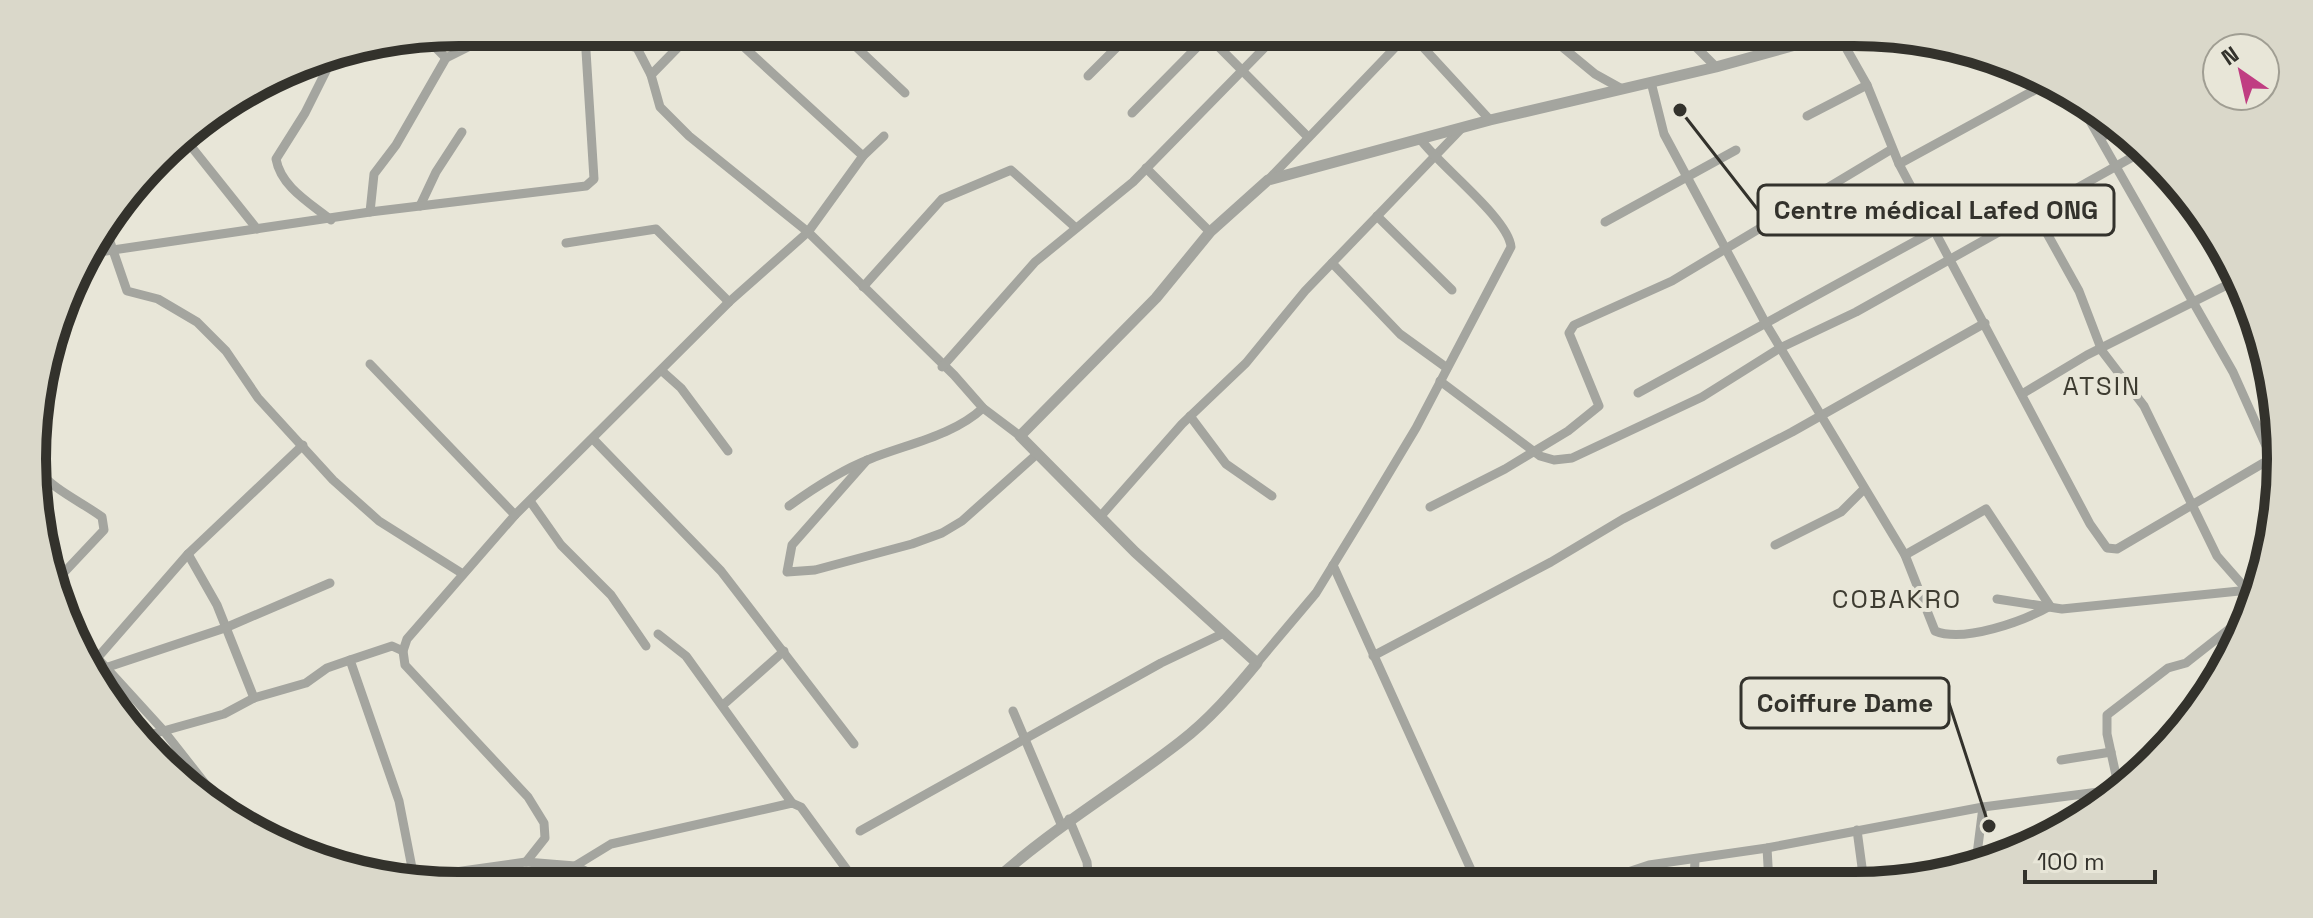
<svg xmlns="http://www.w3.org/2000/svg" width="2313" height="918" font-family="'Space Grotesk',sans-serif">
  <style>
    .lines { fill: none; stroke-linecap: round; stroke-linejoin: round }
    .minor { stroke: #a4a59f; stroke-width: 9 }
    .tertiary { stroke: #a4a59f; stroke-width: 11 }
    .labels { text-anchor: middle; stroke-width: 8; stroke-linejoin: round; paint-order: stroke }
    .neighbourhood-label { font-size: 26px; letter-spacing: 2px; fill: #3e3c31; stroke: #e8e6d8 }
    .rim { fill: none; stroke: #33322c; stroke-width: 10 }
    .leader { fill: none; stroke: #33322c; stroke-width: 3 }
    .callout-dot { fill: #33322c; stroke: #e8e6d8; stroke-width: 3 }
    .callout { fill: #e8e6d8; stroke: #33322c; stroke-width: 3 }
    .callout-label { font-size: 26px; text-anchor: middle; font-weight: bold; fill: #33322c }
  </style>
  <rect width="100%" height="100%" fill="#e8e6d8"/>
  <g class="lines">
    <g class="minor">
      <polyline points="736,32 745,48 863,156"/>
      <polyline points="855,32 852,43 905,93"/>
      <polyline points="1204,32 1308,137"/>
      <polyline points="1544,32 1595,74 1622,89"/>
      <polyline points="1681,32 1716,67"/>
      <polyline points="1837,32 1867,85 1899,164 2090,524 2107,548 2117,549 2277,455"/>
      <polyline points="585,33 637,48 651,75 660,107 689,136 808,232 954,375 983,408 1020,436"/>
      <polyline points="1410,33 1490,120"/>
      <polyline points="426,38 446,58 470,46 499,40"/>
      <polyline points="651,75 693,32"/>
      <polyline points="1088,76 1132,32"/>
      <path d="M 1651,82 L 1664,134 L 1766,324 L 1905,555 L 1935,631 C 1964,643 2024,621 2050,606"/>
      <polyline points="2082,107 2233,372 2275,466"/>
      <polyline points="1132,113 1208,36"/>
      <polyline points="1807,116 1867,85"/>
      <polyline points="182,135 257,229"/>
      <polyline points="2100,138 2119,128"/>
      <polyline points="1899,164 2044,85"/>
      <polyline points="1146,168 1210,232"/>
      <polyline points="1268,180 1410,32"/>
      <polyline points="420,206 436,172 462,132"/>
      <polyline points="2034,210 2079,291 2102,351 2144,406 2217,556 2246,589 2248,618"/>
      <polyline points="370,212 374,174 396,145 446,58"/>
      <polyline points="1377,216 1452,290"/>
      <path d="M 331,220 C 310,203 281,187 276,159 L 305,113 L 335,53"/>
      <polyline points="1605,222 1736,150"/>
      <polyline points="105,227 127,291 158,299 197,322 226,351 258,398 333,480 379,521 463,574"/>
      <polyline points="566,243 656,229 729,302"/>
      <polyline points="86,254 370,212 586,186 594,179 585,35"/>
      <polyline points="1332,263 1400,334 1447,368"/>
      <polyline points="863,287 942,199 1011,170 1076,228"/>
      <polyline points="370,364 515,515"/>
      <polyline points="942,367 1035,262 1133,182 1280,32"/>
      <polyline points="662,371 681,388 728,451"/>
      <polyline points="1440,381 1540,456 1554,460 1572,458 1702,397 1780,348 1856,312 2145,150"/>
      <polyline points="1638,393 1934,231"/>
      <polyline points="2022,394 2087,355 2239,279"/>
      <polyline points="1190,416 1226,464 1272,496"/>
      <polyline points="594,440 721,571 854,744"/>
      <polyline points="867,460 792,545 787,572 815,570 912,544 942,533 962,521 1037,454"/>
      <path d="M 38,470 C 54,490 80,501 102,517 L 104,530 L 56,581"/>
      <polyline points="530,501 561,545 611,595 646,646"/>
      <path d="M 789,506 C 814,488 841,470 870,459 C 907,444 953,436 983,408"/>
      <polyline points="1430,507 1505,469 1568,431 1599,406 1569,333 1574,325 1672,281 1892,149"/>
      <polyline points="1100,517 1182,424 1246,363 1305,291 1462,128"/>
      <polyline points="1775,545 1841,512 1863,490"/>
      <polyline points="188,554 217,605 254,698"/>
      <polyline points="1905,555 1986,509 2050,606"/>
      <polyline points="1333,565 1477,883"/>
      <polyline points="1997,599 2062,609 2259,589"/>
      <polyline points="658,634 686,656 792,803"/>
      <polyline points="80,639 163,730 229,814"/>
      <polyline points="403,651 392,646 350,660 399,801 414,878"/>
      <polyline points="99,656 188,554 303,445"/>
      <polyline points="1373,656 1551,562 1623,519 1792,432 1985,323"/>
      <path d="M 1257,663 L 1316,593 L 1365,513 L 1416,428 L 1511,247 C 1509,219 1440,166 1421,140"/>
      <polyline points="108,667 225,628 330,583"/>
      <polyline points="723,705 784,651"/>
      <polyline points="1013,711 1061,824"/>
      <polyline points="142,737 224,714 254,698 306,683 327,668 350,660"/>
      <polyline points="2061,760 2111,752"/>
      <polyline points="2119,789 2107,734 2107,715 2168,668 2186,663 2247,615"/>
      <polyline points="1069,819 1087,862 1089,884"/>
      <polyline points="1857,830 1864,882"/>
      <polyline points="860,831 1161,663 1224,633"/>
      <polyline points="1767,848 1769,883"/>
      <polyline points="1977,855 2003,854"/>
      <polyline points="526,862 545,838 544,823 528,797 405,665 403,651 407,639 515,515 729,302 808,232 863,156 884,136"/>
      <polyline points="1976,862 1983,807"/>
      <polyline points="575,866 611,844 792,803 801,807 858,885"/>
      <polyline points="412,878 526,862 575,866 618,886"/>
      <polyline points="1566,883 1613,877 1649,865 1767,848 1983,807 2122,789"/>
      <polyline points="1694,883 1695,859"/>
      <polyline points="1267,884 1301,884"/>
    </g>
    <path class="tertiary" d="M 990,885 C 1049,830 1117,791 1180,742 C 1209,720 1234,691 1257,663 L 1135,552 L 1020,436 L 1156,298 L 1210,232 L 1268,180 L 1490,120 L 1716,67 L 1842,32"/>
  </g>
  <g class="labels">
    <g class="neighbourhood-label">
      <text x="2102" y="395">ATSIN</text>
      <text x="1897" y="608">COBAKRO</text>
    </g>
  </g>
  <path d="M0 0H2313V918H0ZM459 46H1854A413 413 0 0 1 2267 459V459A413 413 0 0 1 1854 872H459A413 413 0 0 1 46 459V459A413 413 0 0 1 459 46Z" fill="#dad8ca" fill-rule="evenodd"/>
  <path class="rim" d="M459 46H1854A413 413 0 0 1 2267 459V459A413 413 0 0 1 1854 872H459A413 413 0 0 1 46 459V459A413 413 0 0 1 459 46Z"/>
  <path class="leader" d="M1680 110L1758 210M1989 826L1949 703"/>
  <g class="callout-dot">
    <circle cx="1680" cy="110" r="8"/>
    <circle cx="1989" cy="826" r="8"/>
  </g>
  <g class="callout">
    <rect x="1758" y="185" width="356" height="50" rx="8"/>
    <rect x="1741" y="678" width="208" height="50" rx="8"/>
  </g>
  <g class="callout-label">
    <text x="1936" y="219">Centre médical Lafed ONG</text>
    <text x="1845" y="712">Coiffure Dame</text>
  </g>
  <g transform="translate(2241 72) rotate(326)"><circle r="38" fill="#e8e6d8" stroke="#a09e93" stroke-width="2"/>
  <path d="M0-6L14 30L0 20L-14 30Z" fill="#c03d82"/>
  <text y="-12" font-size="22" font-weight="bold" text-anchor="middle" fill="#33322c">N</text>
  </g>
  <path d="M2025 870v12h130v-12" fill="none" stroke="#33322c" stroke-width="4"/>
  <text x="2037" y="870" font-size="24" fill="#33322c" stroke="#e8e6d8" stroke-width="6" paint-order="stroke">100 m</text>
</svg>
